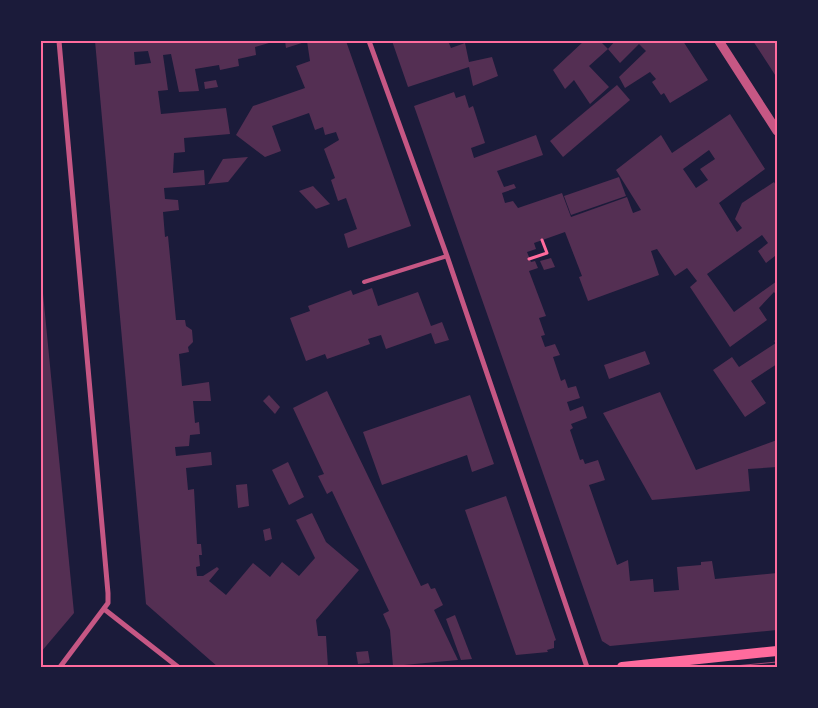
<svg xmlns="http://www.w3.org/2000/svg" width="818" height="708" font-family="Karla,sans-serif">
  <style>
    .building { fill: #542f53; fill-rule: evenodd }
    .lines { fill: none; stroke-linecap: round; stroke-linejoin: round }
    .path { stroke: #ff6b9d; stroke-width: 3 }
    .service { stroke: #c65784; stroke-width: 4 }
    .minor { stroke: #c65784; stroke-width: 5 }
    .tertiary { stroke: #c65784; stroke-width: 9 }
    .secondary { stroke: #ff6b9d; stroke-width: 10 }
    .tram { stroke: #a44b75; stroke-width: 1 }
    .neatline { fill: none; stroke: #ff6b9d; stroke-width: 2 }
  </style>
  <rect width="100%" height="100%" fill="#1b1b3a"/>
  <g class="building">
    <path d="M 95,41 L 276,41 L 255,47 L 256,55 L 238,59 L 239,66 L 220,70 L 219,65 L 195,69 L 199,91 L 179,92 L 171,54 L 163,55 L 168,90 L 158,91 L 161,114 L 226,108 L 230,134 L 184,138 L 185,152 L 174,153 L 173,173 L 204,170 L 205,185 L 164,188 L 165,199 L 178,200 L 179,210 L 163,212 L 165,237 L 168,236 L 176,320 L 185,320 L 186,326 L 192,330 L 193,342 L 188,347 L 189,352 L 179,354 L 182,386 L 209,382 L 211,401 L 193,401 L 195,423 L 199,422 L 200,434 L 190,435 L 189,446 L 175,447 L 176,456 L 211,452 L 212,465 L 186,468 L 188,490 L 194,489 L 197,544 L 201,544 L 202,555 L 199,555 L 200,566 L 196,567 L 197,576 L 203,576 L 217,567 L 219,569 L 209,581 L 226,595 L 253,563 L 270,577 L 282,562 L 299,576 L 315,558 L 296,520 L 312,513 L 326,542 L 359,570 L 316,620 L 318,636 L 326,636 L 328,667 L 218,667 L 146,604 ZM 148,51 L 151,63 L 135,65 L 134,52 Z"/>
    <polygon points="285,41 304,41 305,42 286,48"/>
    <polygon points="307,41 346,41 411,226 348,248 344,234 357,229 346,198 338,201 331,180 335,178 324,149 339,140 336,132 325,135 323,127 315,130 309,113 272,126 281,151 265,157 236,135 253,106 305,88 296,66 310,61"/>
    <polygon points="392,41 448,41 451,48 465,43 469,62 492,57 498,76 473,86 469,67 408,87"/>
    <polygon points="584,41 600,41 608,49 589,66 609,87 590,104 574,80 565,89 553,70"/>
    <polygon points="615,41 683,41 708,80 670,103 664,93 661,95 652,82 656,79 650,72 625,88 619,77 646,51 639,44 620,63 608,49"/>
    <polygon points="753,41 777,41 777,78 770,67"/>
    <polygon points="216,80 218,87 205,89 204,82"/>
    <polygon points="617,85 630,100 563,157 550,141"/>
    <path d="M 454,92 L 456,98 L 465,95 L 469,108 L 473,106 L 485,143 L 471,148 L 474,158 L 536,135 L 543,155 L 497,171 L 504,187 L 514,184 L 516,188 L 502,193 L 505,203 L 513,201 L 518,208 L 562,193 L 571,217 L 627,197 L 633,213 L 641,210 L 616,170 L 661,135 L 672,153 L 730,114 L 765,169 L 719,203 L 737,232 L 742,228 L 735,219 L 742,203 L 774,182 L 777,187 L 777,258 L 775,256 L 766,263 L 758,251 L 768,243 L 762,235 L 707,274 L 734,312 L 777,281 L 777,296 L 774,292 L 759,308 L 767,320 L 730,347 L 690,287 L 697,281 L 687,268 L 675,276 L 657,249 L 651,251 L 659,275 L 588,301 L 579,277 L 582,276 L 565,232 L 534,243 L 536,249 L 527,252 L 531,262 L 535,261 L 538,268 L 529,271 L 546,316 L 539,318 L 545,335 L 541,336 L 545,347 L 555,344 L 560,355 L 553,357 L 561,381 L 565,379 L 568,388 L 576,386 L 580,398 L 567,402 L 570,411 L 583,406 L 587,418 L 571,424 L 573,428 L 570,430 L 580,460 L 583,459 L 585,464 L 598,460 L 605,480 L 589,485 L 617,565 L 628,560 L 630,581 L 653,579 L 654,592 L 679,590 L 677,567 L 701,565 L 701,562 L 712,561 L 715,579 L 777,573 L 777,630 L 610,646 L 602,641 L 414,106 ZM 709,150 L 715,159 L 700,169 L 708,180 L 696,188 L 683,169 Z"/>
    <polygon points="248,157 228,182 208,184 223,159"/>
    <polygon points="619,177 626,196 571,215 564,196"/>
    <polygon points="313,186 330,204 316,209 299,191"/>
    <polygon points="551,258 555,267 544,270 540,261"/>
    <polygon points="41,273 74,613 41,652"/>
    <polygon points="372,288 378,306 418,292 431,326 442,322 449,340 435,344 431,333 386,349 381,335 368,339 370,344 327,359 325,354 306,361 290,318 310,311 308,306 351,290 353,295"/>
    <polygon points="777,339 777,364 751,381 766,403 745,417 713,370 732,357 739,367 776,343 774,341"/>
    <polygon points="645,351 650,364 609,379 604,365"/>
    <polygon points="327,391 421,586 428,583 431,589 435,588 443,605 434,610 458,660 393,666 390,630 383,614 389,611 332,491 327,494 318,476 324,474 293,408"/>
    <polygon points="660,392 696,470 777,440 777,467 748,469 750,491 652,500 603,413"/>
    <polygon points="269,395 280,407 275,414 263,401"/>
    <polygon points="470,395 494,464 472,472 467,455 382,485 363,432"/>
    <polygon points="288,462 304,497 289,505 272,470"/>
    <polygon points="247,484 249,506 238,508 236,485"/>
    <polygon points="506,496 556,640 554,641 554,648 547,650 548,652 516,655 465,510"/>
    <polygon points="270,528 272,539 265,541 263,530"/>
    <polygon points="455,615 472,659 461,660 446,619"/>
    <polygon points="368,651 370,663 358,664 356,652"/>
  </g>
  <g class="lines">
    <polyline class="path" points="529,259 547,253 542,240"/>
    <g class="service">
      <polyline points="364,282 447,256"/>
      <polyline points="775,667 777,667"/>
    </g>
    <g class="minor">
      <polyline points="59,41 108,593 108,603 60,667"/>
      <polyline points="369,41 447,256 587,667"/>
      <polyline points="104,609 178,667"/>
    </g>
    <polyline class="tertiary" points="719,41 777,131"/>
    <polyline class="secondary" points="622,667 777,651"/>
    <polyline class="tram" points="724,667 777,662"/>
  </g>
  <rect width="818" height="708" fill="none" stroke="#1b1b3a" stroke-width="85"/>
  <rect x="42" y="42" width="734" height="624" class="neatline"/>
</svg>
